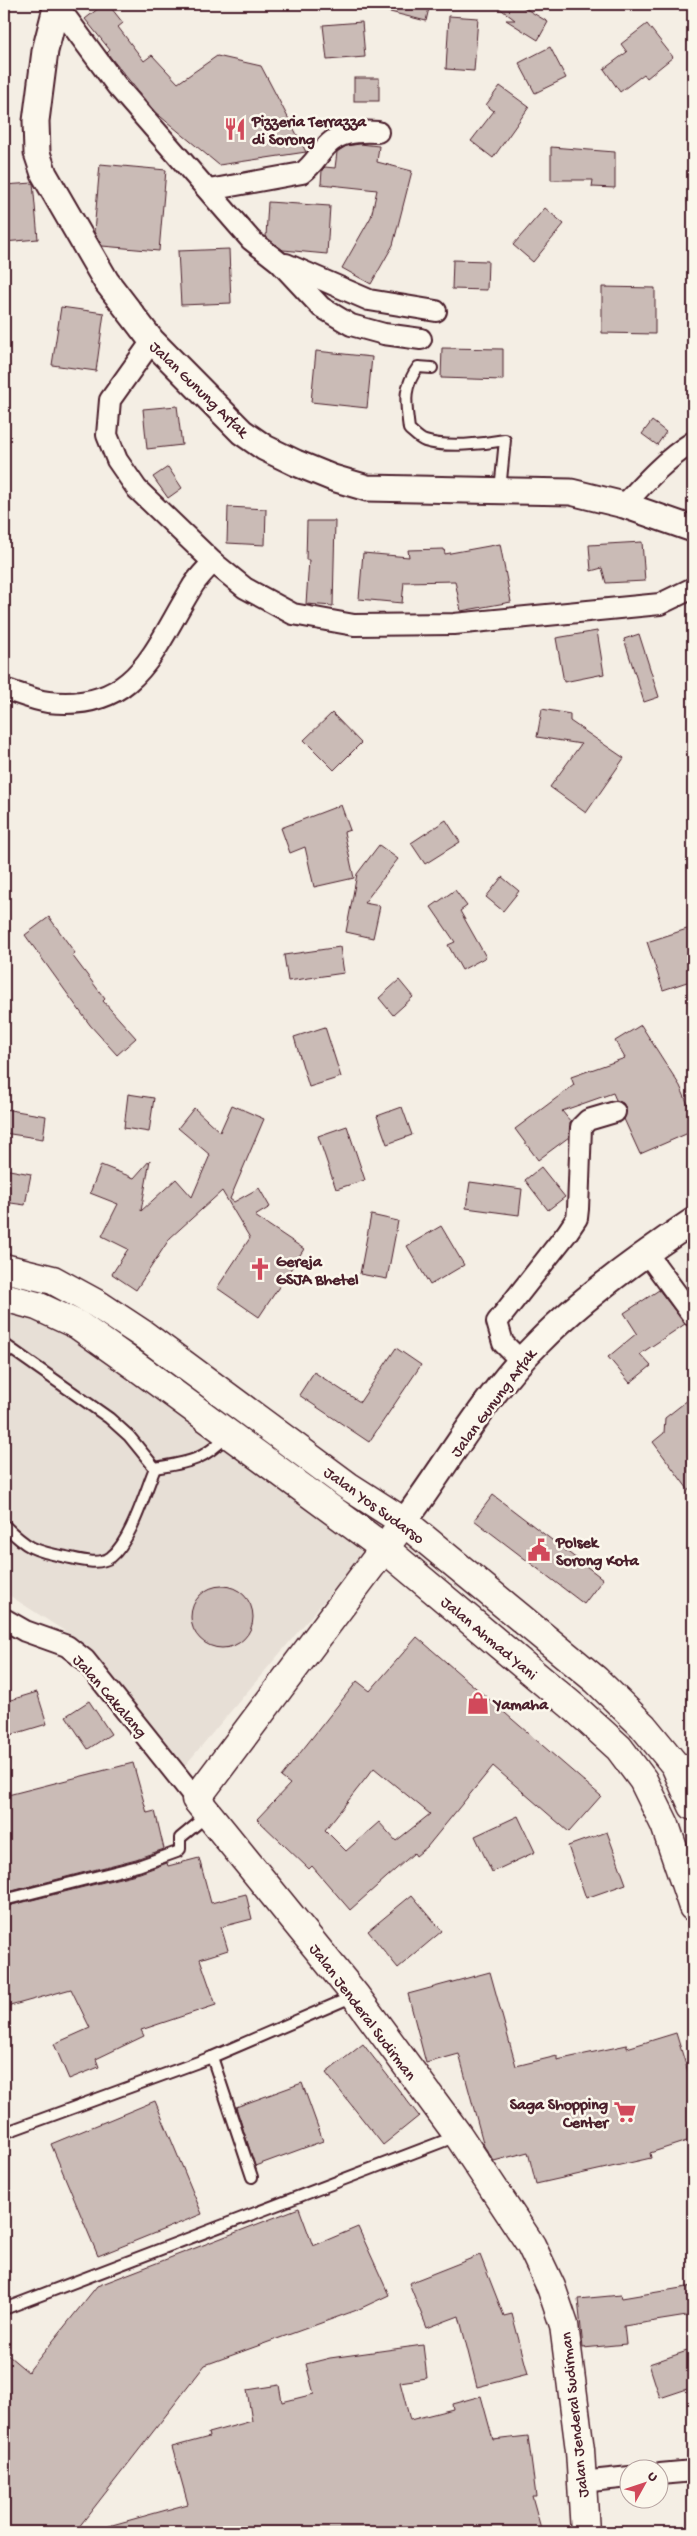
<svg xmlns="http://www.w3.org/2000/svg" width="697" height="2536" font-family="'Gochi Hand',sans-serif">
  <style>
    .built { fill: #e7dfd6 }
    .building { fill: #cabbb6; stroke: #4a1f2b; fill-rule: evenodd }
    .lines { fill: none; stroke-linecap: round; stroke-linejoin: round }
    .service-casing { stroke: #4a1f2b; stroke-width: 14 }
    .minor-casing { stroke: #4a1f2b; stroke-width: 24 }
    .tertiary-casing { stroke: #4a1f2b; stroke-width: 29 }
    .secondary-casing { stroke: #4a1f2b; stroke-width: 31 }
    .trunk-casing { stroke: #4a1f2b; stroke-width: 31 }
    .service { stroke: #fbf7ec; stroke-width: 10 }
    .minor { stroke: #fbf7ec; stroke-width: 20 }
    .tertiary { stroke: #fbf7ec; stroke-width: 25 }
    .secondary { stroke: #fbf7ec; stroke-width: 28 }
    .trunk { stroke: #fbf7ec; stroke-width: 28 }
    .labels { text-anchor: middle; stroke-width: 5; stroke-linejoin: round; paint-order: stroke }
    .poi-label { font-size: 16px; font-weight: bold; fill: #4a1f2b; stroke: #fbf7ec; text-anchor: start }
    .street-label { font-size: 16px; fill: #4a1f2b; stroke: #fbf7ec }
  </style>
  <rect width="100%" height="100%" fill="#f4eee4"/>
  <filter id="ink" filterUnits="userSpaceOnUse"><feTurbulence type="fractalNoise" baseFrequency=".02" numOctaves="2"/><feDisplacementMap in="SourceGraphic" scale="10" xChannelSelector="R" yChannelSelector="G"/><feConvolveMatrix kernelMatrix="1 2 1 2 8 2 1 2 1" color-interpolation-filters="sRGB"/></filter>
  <g filter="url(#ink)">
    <polygon class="built" points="4,1314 62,1323 373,1543 182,1769 80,1641 4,1592"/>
    <g class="building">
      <polygon points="104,4 108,4 123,23 118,27 144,61 152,55 178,83 217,56 261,66 306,152 219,165 155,112 107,53 110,50 85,19"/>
      <polygon points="379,4 430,4 426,21 378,9"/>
      <polygon points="494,4 518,4 548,22 538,40 506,20 515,20"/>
      <polygon points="449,16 478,18 474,71 446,69"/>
      <polygon points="362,22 365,57 327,60 323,25"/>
      <polygon points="647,24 673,57 647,78 644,74 620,92 604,69 627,52 621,44"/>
      <polygon points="550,47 566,78 535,93 519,63"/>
      <rect x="354" y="78" width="25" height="23"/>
      <polygon points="500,86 529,107 493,158 471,141 494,111 486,105"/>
      <polygon points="360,144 379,146 377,162 412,171 393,245 371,284 342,268 371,217 377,190 321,184 322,170 325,167 335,168 337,152 346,146"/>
      <polygon points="551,147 615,152 615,188 592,187 593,180 551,180"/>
      <polygon points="100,164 166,170 159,251 102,246 94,232"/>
      <polygon points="33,183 38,239 4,242 4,185"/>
      <polygon points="268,202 330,206 327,254 283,250 266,237"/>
      <polygon points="545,208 564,224 533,262 513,245"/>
      <polygon points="229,249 231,303 181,305 178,251"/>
      <polygon points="453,260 488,261 487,290 452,289"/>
      <polygon points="602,287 655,288 655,334 602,333"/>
      <polygon points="61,307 104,313 96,371 52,365"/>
      <polygon points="442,348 503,349 503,380 441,378"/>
      <polygon points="316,351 372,357 367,408 311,402"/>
      <polygon points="177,406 182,445 147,449 143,409"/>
      <polygon points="652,421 666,432 657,445 642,434"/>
      <polygon points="168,467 182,488 168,498 153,477"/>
      <polygon points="228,507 266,509 265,545 227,543"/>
      <polygon points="307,521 335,521 333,606 306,604 309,560 306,560"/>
      <polygon points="642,542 645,581 606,583 602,568 591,571 589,545"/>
      <polygon points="500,544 511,602 461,611 455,581 404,582 402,603 359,599 363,553 409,557 408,550 444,549 445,554"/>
      <polygon points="597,631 604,674 564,682 556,638"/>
      <polygon points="639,634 659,697 644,702 624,639"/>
      <polygon points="542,709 570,714 570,721 624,758 586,813 550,787 581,744 537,737"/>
      <polygon points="332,713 361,743 334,770 304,740"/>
      <polygon points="341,805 350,830 344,832 354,878 314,887 305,847 290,853 281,828"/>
      <polygon points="446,820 460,842 425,864 411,843"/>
      <polygon points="379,845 398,859 364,903 380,906 373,938 346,932 357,874"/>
      <polygon points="502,877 519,891 503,911 486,897"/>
      <polygon points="455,890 467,906 460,911 486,957 462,970 448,945 455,942 431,907"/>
      <polygon points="49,917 75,953 72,955 105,999 103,1001 136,1038 117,1055 90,1025 25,935"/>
      <polygon points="693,927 693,980 663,990 647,942"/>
      <polygon points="340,947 344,973 288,981 284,955"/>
      <polygon points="399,980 413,997 393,1015 379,998"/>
      <polygon points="641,1025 680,1086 693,1116 693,1131 640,1154 624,1119 626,1108 623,1103 616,1100 613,1093 562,1111 571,1122 569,1137 538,1160 515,1129 574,1085 571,1077 625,1058 615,1041"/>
      <polygon points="325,1027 341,1077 309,1087 294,1037"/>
      <polygon points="128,1094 154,1098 149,1132 124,1128"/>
      <polygon points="232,1105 264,1119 230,1199 234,1202 259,1188 270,1207 255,1216 304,1249 259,1317 217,1288 250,1238 222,1191 170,1238 136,1290 112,1274 128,1249 102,1236 118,1204 90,1193 101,1165 134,1178 150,1160 141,1211 176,1179 192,1197 210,1155 178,1128 194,1108 220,1132"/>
      <polygon points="402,1107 412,1135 387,1144 377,1116"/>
      <polygon points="4,1109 46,1116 43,1139 4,1133"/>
      <polygon points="347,1126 365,1180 336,1189 318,1136"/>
      <polygon points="541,1167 565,1197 548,1210 525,1180"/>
      <polygon points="4,1169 31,1174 25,1205 4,1202"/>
      <polygon points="470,1182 522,1189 519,1215 466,1208"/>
      <polygon points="371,1215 398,1221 387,1279 360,1274"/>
      <polygon points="441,1226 464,1265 430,1285 407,1246"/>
      <polygon points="659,1290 685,1324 640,1354 651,1366 630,1383 608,1357 637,1333 624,1313"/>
      <polygon points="396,1348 421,1365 369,1442 299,1395 314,1372 360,1402"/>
      <polygon points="693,1396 693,1496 653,1442 664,1433 665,1418"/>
      <polygon points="493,1495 603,1579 584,1604 474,1520"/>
      <circle cx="222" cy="1617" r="31"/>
      <path d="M 417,1637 L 601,1796 L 569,1832 L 493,1766 L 427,1847 L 416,1856 L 414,1853 L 350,1910 L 312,1866 L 309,1869 L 257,1819 L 290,1784 L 281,1777 L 357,1681 L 370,1691 ZM 374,1768 L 430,1814 L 396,1841 L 379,1822 L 346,1851 L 325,1830 Z"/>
      <polygon points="37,1692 47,1724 4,1737 4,1702"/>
      <polygon points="89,1701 111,1734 88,1749 66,1716"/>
      <polygon points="133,1763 147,1813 155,1811 164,1849 136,1859 4,1893 4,1796"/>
      <polygon points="518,1816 535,1852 492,1872 475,1836"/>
      <polygon points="607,1832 626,1884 586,1898 568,1846"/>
      <polygon points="199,1858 211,1903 246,1894 252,1919 221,1927 228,1950 200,1959 216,2005 141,2030 144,2036 96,2059 99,2067 69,2079 54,2044 90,2028 71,1989 10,2006 4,1984 4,1907 140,1873 167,1863 168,1866"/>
      <polygon points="412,1895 442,1931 398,1968 368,1931"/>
      <polygon points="490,1972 516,2066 557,2056 557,2060 627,2045 627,2048 676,2033 693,2088 693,2139 650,2153 651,2158 536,2184 528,2152 494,2161 484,2146 459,2054 426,2063 408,1994"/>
      <polygon points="363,2044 419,2116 383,2145 326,2073"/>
      <polygon points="302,2083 323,2141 255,2166 236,2107"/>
      <polygon points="155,2101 202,2214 98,2256 51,2144"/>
      <polygon points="299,2208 313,2246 358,2227 389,2295 357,2310 205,2365 75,2532 4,2532 4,2352 28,2372 97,2286"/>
      <polygon points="480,2255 504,2316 512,2314 528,2374 477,2387 459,2316 427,2328 409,2283"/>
      <polygon points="693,2286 693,2315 624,2326 626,2344 583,2348 578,2299 621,2295 622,2298"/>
      <polygon points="423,2345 427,2378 400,2382 410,2420 453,2409 452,2404 481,2396 493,2440 528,2436 536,2496 532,2496 542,2532 436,2532 435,2527 413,2532 105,2532 105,2527 188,2504 172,2447 209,2437 208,2433 252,2421 247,2390 279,2385 282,2402 314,2394 306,2364 330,2358"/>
      <polygon points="693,2349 693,2387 660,2398 649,2364"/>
    </g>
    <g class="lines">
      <defs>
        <g id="service">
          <path d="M 432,368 L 418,367 C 402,389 406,403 409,429 C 414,433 419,439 425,441 C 446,448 483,444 505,440 L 500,490"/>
          <polyline points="4,1344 109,1418 129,1436 155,1468"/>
          <path d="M 155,1468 C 190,1462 202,1461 227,1436"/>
          <path d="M 4,1525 C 27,1548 34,1551 66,1557 C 80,1560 99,1566 111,1557 C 131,1541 145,1492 155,1468"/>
          <polyline points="676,1765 693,1757"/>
          <polyline points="4,1900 138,1866 177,1852 180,1849 180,1838 208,1815"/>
          <polyline points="212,2057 252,2177"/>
          <polyline points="4,2133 212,2057 354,1996"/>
          <polyline points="4,2309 457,2136"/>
        </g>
        <g id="minor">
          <polyline points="57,5 117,86 251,240 279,262 321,307 351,325 384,334 421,339"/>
          <path d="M 209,190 L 302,173 C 315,164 320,150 332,141 C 344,131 363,131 378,132"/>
          <polyline points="286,264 369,300 436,311"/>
          <polyline points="152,341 110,400 107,435 117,460 137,489 213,562 245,588 293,614 354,625 454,624 660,604 693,588"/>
          <path d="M 624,505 C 646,481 666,459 693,442"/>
          <path d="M 4,689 C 18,693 33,700 48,702 C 136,712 153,651 191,589 C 196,579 205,571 213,562"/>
          <polyline points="646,1252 693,1316"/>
          <polyline points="522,1362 503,1343 497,1322 567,1233 577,1218 578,1209 581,1127 588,1120 615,1112"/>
          <polyline points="4,1619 25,1631 67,1646 85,1660 196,1799"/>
          <polyline points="660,2474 693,2471"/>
          <polyline points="581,2482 630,2477"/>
        </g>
        <g id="tertiary">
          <polyline points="57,4 45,51 36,121 37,153 44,174 106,281 152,341 242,432 265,448 296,463 333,478 367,488 571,492 624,505 693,529"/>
          <path d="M 404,1522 C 448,1463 485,1395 538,1343 C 581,1299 642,1255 693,1221"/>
        </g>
        <polyline id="secondary" points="404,1522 196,1799 355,1995 458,2135 531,2245 551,2287 564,2325 580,2450 585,2532"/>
        <g id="trunk">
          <polyline points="4,1268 53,1280 97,1304 144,1335 348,1486 404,1522 596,1680 643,1726 675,1765 693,1806"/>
          <polyline points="4,1297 37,1306 78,1325 140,1369 384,1548 577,1710 619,1748 643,1780 665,1825 693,1907"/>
        </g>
      </defs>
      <use href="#service" class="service-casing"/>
      <use href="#minor" class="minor-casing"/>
      <use href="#tertiary" class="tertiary-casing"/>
      <use href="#secondary" class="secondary-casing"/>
      <use href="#trunk" class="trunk-casing"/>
      <use href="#service" class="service"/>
      <use href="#minor" class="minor"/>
      <use href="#tertiary" class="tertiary"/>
      <use href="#secondary" class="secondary"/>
      <use href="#trunk" class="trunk"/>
    </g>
  </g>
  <defs>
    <symbol id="restaurant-bare" viewBox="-9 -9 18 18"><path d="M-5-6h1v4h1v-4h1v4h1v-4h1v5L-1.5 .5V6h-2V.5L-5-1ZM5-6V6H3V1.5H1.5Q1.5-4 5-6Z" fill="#d1495b" stroke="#fbf7ec" stroke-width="2.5" paint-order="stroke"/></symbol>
    <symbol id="church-bare" viewBox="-9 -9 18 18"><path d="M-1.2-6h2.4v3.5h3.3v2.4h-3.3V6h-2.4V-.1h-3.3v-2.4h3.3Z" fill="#d1495b" stroke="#fbf7ec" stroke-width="2.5" paint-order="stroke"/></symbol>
    <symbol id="civic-bare" viewBox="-9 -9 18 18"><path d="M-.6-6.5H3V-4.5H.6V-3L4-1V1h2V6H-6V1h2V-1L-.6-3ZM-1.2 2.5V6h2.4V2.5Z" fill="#d1495b" stroke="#fbf7ec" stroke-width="2.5" paint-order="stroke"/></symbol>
    <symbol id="shop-bare" viewBox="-9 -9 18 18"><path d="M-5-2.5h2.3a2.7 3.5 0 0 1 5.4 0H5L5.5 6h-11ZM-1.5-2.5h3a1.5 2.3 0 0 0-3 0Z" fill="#d1495b" stroke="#fbf7ec" stroke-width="2.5" paint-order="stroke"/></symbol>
    <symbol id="supermarket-bare" viewBox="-9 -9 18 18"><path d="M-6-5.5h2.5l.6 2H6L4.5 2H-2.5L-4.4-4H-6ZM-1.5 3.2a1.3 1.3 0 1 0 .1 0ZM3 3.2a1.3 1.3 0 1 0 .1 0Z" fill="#d1495b" stroke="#fbf7ec" stroke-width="2.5" paint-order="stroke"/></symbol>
  </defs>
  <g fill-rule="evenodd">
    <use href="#restaurant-bare" x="219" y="113" width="32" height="32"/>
    <use href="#church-bare" x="244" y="1253" width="32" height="32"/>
    <use href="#civic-bare" x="523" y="1534" width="32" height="32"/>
    <use href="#shop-bare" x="462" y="1687" width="32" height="32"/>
    <use href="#supermarket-bare" x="609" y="2096" width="32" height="32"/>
  </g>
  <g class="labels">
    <g class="poi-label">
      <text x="252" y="126">Pizzeria Terrazza<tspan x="252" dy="18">di Sorong</tspan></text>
      <text x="276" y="1266">Gereja<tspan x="276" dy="18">GSJA Bhetel</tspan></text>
      <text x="556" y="1547">Polsek<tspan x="556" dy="18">Sorong Kota</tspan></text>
      <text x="494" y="1709">Yamaha</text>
      <text x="608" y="2109" text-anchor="end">Saga Shopping<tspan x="608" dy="18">Center</tspan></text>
    </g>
    <g class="street-label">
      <text transform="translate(200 388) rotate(44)" y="6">Jalan Gunung Arfak</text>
      <text transform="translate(492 1402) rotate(-53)" y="6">Jalan Gunung Arfak</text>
      <text transform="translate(375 1504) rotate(36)" y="6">Jalan Yos Sudarso</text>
      <text transform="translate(490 1637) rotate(40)" y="6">Jalan Ahmad Yani</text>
      <text transform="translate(111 1695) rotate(49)" y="6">Jalan Cakalang</text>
      <text transform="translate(364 2011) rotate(53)" y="6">Jalan Jenderal Sudirman</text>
      <text transform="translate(573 2415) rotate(-96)" y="6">Jalan Jenderal Sudirman</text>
    </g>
  </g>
  <rect width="697" height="2536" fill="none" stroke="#fbf7ec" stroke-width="20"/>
  <rect x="10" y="10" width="677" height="2516" fill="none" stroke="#4a1f2b" stroke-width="2" filter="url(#ink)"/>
  <g transform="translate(644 2484) rotate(50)"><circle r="24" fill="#fbf7ec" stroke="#b4a19f"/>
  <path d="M0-4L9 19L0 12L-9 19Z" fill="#d1495b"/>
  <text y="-8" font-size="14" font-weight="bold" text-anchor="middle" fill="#4a1f2b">U</text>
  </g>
</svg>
